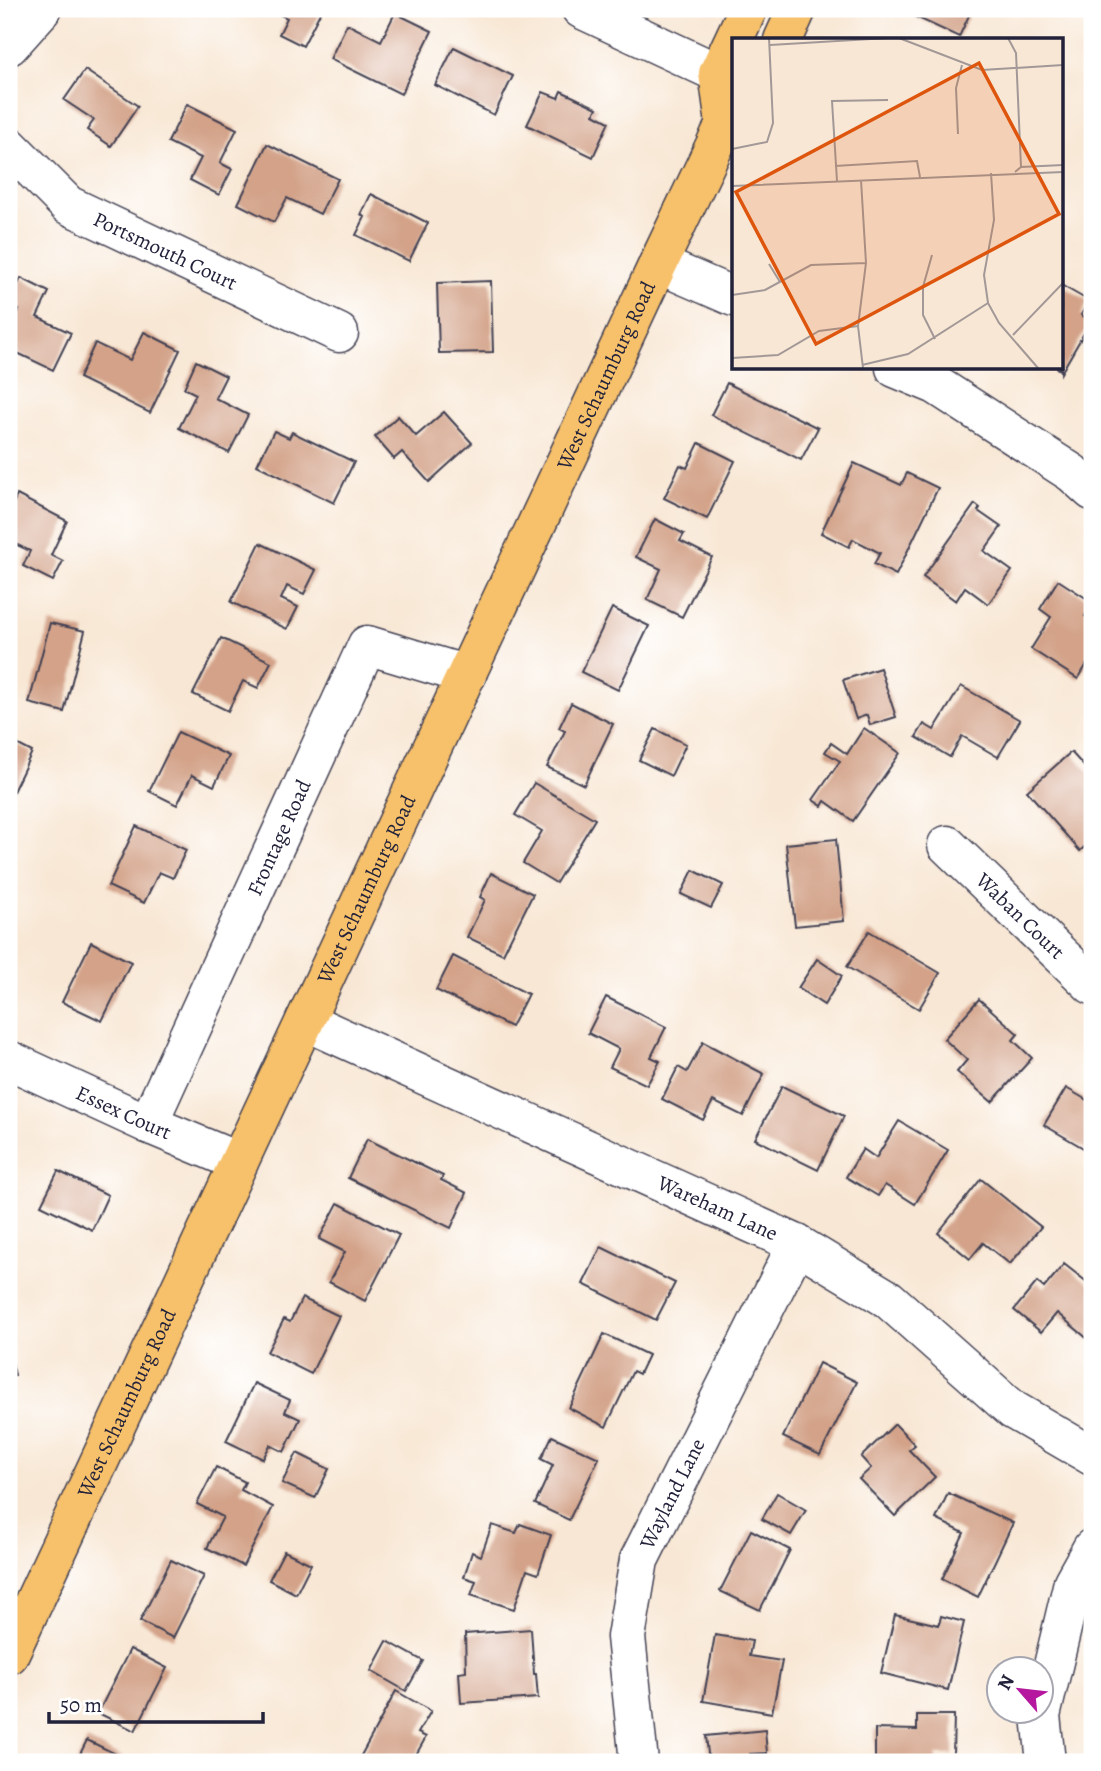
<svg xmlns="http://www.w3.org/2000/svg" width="1101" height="1771" font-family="Alegreya,serif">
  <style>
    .building { fill: #d3a288 }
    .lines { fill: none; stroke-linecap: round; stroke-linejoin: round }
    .minor-casing { stroke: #424052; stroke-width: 41 }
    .major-casing { stroke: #424052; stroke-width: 41 }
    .minor { stroke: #fff; stroke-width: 38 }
    .major { stroke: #f7c06b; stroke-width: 38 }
    .labels { text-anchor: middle; stroke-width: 7; stroke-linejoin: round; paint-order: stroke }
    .street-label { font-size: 21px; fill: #22223b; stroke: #fff }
    .inset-road { fill: none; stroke: #a29897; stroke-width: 2 }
    .view { fill: #de560e; fill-opacity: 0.15; stroke: #de560e; stroke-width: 3.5 }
    .inset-edge { fill: none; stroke: #22223b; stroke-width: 3.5 }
  </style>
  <rect width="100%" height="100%" fill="#fff"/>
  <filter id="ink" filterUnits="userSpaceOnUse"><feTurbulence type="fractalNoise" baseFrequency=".0143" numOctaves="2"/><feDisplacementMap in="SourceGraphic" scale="14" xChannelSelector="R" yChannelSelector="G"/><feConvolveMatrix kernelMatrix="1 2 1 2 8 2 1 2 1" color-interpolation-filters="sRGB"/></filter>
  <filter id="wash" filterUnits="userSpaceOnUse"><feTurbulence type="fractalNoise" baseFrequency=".00686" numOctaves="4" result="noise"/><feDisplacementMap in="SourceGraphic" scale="28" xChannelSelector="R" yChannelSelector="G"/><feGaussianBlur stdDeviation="1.57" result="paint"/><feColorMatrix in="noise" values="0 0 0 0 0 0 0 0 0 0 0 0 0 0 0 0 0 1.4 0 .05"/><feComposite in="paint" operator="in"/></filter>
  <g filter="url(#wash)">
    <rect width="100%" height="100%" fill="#f8e7d4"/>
    <g id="blocks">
      <g class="building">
        <polygon points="269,9 322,9 303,46 279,34 287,18"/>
        <polygon points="906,9 972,9 959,37 905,12"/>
        <polygon points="395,13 432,31 401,94 330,59 347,24 381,41"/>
        <polygon points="454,47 513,76 494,115 435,85"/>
        <polygon points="85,70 138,106 111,146 87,130 94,120 64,100"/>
        <polygon points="561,91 597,108 594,114 609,122 593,157 527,125 543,92 558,98"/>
        <polygon points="187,104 237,129 220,163 232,169 219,195 190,180 201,158 168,142"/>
        <polygon points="267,144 338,179 320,214 287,198 274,222 238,204"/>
        <polygon points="371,194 428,223 409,261 356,235 365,217 361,215"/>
        <polygon points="21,278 49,292 37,317 71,333 53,370 9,349 9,331 19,310 9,306 9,302"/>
        <polygon points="491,281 493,352 439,353 437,283"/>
        <polygon points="1061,285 1089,301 1081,315 1091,321 1061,373 1061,370 1056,368 1061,368"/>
        <polygon points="144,332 180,350 150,413 79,378 95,343 130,360"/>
        <polygon points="196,361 226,376 215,398 248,415 229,453 179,428 196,394 184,388"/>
        <polygon points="727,383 818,428 801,460 711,415"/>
        <polygon points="444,412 472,443 429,482 402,452 394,459 375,437 398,416 416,436"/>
        <polygon points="274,431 289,438 292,432 354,462 334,503 257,465"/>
        <polygon points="699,443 735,461 707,519 664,498 680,465 687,468"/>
        <polygon points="854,463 901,485 907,473 938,488 896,575 874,564 880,553 853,539 849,547 821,533"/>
        <polygon points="17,495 67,521 51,555 63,561 53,581 23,566 30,551 9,541 9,512"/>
        <polygon points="975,504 980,508 978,511 1001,527 984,551 1012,571 988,604 965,587 956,601 923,577"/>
        <polygon points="655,519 684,534 680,541 712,557 682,617 647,600 661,569 636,557"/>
        <polygon points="260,543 316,570 304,594 287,586 281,599 298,607 287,629 231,602"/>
        <polygon points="1058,580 1092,602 1092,606 1085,616 1092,621 1092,656 1078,679 1031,649 1051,617 1040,609"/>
        <polygon points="612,608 649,626 618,690 581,672"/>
        <polygon points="50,623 85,631 64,712 29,703"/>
        <polygon points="221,638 271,662 258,688 243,681 228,711 193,694"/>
        <polygon points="880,668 896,717 870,725 867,715 856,719 843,680"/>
        <polygon points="961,686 1020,720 998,757 962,736 950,757 916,737 924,724 934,730"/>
        <polygon points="571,703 613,724 584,785 547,767 565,731 559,728"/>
        <polygon points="864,728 900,753 853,821 825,801 822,806 813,800 840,761 825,752 831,743 847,754"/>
        <polygon points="655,729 686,744 671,776 639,760"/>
        <polygon points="178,732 229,756 214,786 192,775 177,805 149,791"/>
        <polygon points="9,740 32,752 9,800"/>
        <polygon points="1071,752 1092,775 1092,840 1080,851 1027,791"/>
        <polygon points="534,783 595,819 556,883 523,863 542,831 515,815"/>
        <polygon points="136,826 186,850 173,878 159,872 144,903 108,886"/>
        <polygon points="836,839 844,921 795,926 786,844"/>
        <polygon points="693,870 723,885 711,908 681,894"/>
        <polygon points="491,873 533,894 503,954 467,937 485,900 480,897"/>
        <polygon points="869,931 940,973 919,1009 847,967"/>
        <polygon points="91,942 131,962 102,1021 62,1002"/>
        <polygon points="453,956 528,994 511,1027 436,990"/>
        <polygon points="817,959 842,976 824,1005 798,988"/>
        <polygon points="606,997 666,1027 651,1057 660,1061 647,1085 610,1067 619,1049 588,1033"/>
        <polygon points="979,999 1018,1034 1013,1040 1032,1058 992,1102 957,1072 967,1060 944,1039"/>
        <polygon points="703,1042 764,1074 743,1116 713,1101 703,1120 662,1099 678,1067 687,1072"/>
        <polygon points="782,1086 844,1116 818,1170 755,1139"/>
        <polygon points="1066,1088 1092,1103 1092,1153 1044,1125"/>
        <polygon points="899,1121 948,1150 915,1204 885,1185 878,1196 846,1177 863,1149 876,1158"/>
        <polygon points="367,1139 443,1176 441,1180 467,1193 451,1228 348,1178"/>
        <polygon points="58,1171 108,1195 92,1230 41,1205"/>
        <polygon points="981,1179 1041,1227 1010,1264 983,1243 970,1259 938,1233"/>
        <polygon points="338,1203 399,1235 365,1301 329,1282 345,1252 319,1239"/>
        <polygon points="601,1247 675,1283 656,1320 583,1284"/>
        <polygon points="1064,1264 1092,1286 1092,1336 1089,1340 1057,1313 1041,1332 1014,1310 1037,1282 1044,1288"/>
        <polygon points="302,1298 339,1316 311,1374 267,1352 284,1319 290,1322"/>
        <polygon points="604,1334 648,1355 639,1374 633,1371 606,1427 569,1408"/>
        <polygon points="9,1351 15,1375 9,1376"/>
        <polygon points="819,1363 857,1382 820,1455 783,1437"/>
        <polygon points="254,1383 290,1400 285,1412 300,1419 284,1452 270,1445 263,1459 226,1441"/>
        <polygon points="895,1424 915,1445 909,1450 935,1477 895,1516 859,1479 871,1468 861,1457"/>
        <polygon points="552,1436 599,1458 569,1520 535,1504 553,1465 541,1459"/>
        <polygon points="297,1453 329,1469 315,1498 282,1483"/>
        <polygon points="216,1467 245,1482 241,1490 273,1507 243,1566 207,1548 223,1517 197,1504"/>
        <polygon points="777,1493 806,1510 791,1535 762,1519"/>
        <polygon points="948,1493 1013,1523 978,1597 942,1579 964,1533 936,1519"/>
        <polygon points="520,1524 551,1535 538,1574 527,1570 514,1609 471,1595 476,1581 464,1577 472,1552 481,1556 492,1525 516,1533"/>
        <polygon points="751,1530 790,1550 760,1610 720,1591"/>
        <polygon points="284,1551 311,1564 296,1594 269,1580"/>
        <polygon points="171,1560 204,1576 173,1638 140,1621"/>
        <polygon points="895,1615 939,1625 941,1616 964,1622 948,1690 881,1673"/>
        <polygon points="531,1629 534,1674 536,1674 538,1698 461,1703 459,1672 466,1671 465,1634"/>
        <polygon points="715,1635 752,1641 749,1656 782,1661 772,1713 703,1701"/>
        <polygon points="387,1641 423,1661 406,1691 371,1671"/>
        <polygon points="130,1649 167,1668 135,1731 98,1713"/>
        <polygon points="396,1691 431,1711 418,1733 426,1737 412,1762 360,1762 358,1761"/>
        <polygon points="917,1715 954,1715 953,1755 936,1755 936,1762 875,1762 875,1729 917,1730"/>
        <polygon points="765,1730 767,1753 750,1754 750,1762 709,1762 706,1736"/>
        <polygon points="87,1740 124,1758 122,1762 76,1762"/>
      </g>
    </g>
  </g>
  <g filter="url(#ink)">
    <use href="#blocks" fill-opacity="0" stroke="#424052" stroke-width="2"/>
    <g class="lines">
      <defs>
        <g id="minor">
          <polyline points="581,9 718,73"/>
          <polyline points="9,46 42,9"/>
          <path id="s1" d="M 9,146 L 68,205 L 339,333"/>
          <polyline points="658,264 734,297"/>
          <polyline points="895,368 936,385 1072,473 1092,491"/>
          <path id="s2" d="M 947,845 L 1092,985"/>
          <path id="s3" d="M 305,1021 L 797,1244 L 888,1299 L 1013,1410 L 1092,1456"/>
          <path id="s4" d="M 9,1060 L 148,1124 L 239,1162"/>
          <path id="s5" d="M 148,1124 L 367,645 L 467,675"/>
          <path id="s6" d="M 639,1762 L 626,1637 L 639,1560 L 797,1244"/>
          <polyline points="1046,1762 1041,1716 1073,1582 1092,1548"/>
        </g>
        <g id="major">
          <polyline points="783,40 797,9"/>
          <polyline points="725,124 718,73 748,9"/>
          <path id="s7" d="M 9,1655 L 658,264 L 725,124 L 734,115"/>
        </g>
      </defs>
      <use href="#minor" class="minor-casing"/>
      <use href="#major" class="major-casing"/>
      <use href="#minor" class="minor"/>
      <use href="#major" class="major"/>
    </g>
  </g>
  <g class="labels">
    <g class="street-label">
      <text dy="7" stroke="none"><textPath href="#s1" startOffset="191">Portsmouth Court</textPath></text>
      <text dy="7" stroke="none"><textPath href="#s7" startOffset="1412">West Schaumburg Road</textPath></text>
      <text dy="7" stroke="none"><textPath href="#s5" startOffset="315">Frontage Road</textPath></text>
      <text dy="7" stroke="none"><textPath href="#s7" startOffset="845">West Schaumburg Road</textPath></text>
      <text dy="7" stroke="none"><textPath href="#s2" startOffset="102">Waban Court</textPath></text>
      <text dy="7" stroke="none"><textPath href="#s4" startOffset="126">Essex Court</textPath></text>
      <text dy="7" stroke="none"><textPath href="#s3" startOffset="453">Wareham Lane</textPath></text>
      <text dy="7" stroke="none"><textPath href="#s7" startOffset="278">West Schaumburg Road</textPath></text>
      <text dy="7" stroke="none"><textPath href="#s6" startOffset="278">Wayland Lane</textPath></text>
    </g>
  </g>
  <g transform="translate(732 38)">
    <rect width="331" height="331" fill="#f8e7d4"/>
    <path class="inset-road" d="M 167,0 L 250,32 L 331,27M 276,0 L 284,15 L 289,129M 38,7 L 156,0M 226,96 L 224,50 L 230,27M 0,111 L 35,104 L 41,85 L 37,0M 103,128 L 185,123 L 188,139M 283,134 L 289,129 L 331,127M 259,135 L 262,182 L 252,237 L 256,265 L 267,285 L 306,330M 129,142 L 134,225 L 126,288 L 131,330M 105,143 L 100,63 L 156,62M 0,148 L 331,134M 200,217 L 191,249 L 191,277 L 203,301M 37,226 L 48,244M 0,257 L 33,252 L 79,227 L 134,225M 281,297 L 331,245M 0,320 L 46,317 L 87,293 L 126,288M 130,327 L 176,316 L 256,265"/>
    <path class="view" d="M 247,25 L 327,176 L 84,306 L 4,154 Z"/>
    <rect width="331" height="331" class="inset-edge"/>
  </g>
  <rect width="1101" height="1771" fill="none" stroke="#fff" stroke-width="35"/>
  <g transform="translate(1020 1690) rotate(298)"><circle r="33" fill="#ffffff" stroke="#a7a7b1" stroke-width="2"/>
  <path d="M0-5L12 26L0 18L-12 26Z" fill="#b5179e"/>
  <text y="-10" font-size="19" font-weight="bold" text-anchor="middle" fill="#22223b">N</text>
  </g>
  <path d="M49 1712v10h214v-10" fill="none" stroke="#22223b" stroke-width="3.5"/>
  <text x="60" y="1712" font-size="21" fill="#22223b" stroke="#ffffff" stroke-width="5" paint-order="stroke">50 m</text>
</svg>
